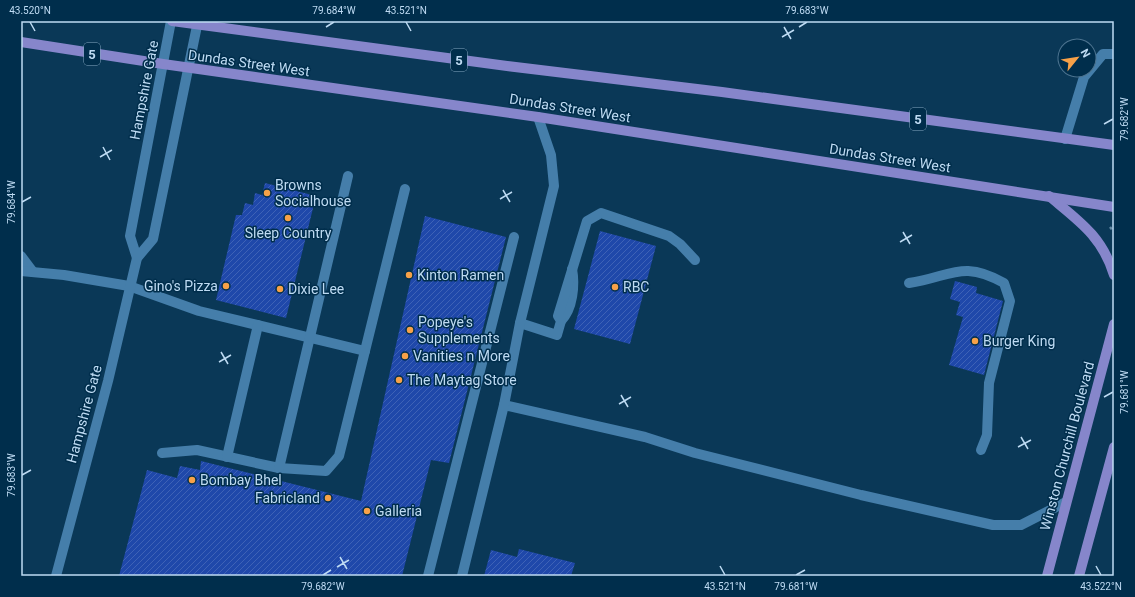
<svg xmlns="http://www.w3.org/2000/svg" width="1135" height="597" font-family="Roboto,sans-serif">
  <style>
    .building { fill: url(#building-hatch) }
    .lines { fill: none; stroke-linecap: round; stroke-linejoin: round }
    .path { stroke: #648aa5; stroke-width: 2.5; stroke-dasharray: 3 3; stroke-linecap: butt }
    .minor { stroke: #457eaa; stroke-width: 10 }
    .major { stroke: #8686cb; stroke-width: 10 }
    .ticks { fill: none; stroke: #bedbf3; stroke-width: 1.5 }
    .poi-dot { fill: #f7a148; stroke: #002e4c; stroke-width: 1.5 }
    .labels { text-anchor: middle; stroke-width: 3; stroke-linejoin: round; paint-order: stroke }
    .shield { fill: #002e4c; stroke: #85a7c1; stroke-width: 1 }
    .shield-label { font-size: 13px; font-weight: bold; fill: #bedbf3 }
    .street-label { font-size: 14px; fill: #bedbf3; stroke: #002e4c }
    .poi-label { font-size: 14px; fill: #bedbf3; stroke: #002e4c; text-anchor: start }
    .neatline { fill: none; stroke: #bedbf3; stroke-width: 1.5 }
    .ticks-label { font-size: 10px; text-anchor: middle; fill: #bedbf3 }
  </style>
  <defs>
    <pattern id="building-hatch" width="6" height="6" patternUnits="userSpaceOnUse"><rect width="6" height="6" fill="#1f48aa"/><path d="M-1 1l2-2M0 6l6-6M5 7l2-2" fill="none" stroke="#3e62b6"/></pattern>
  </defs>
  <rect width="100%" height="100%" fill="#0a3857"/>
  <g class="building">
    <polygon points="265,183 316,196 286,318 216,300 236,215 242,215 245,203 253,205 255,193 262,195"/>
    <polygon points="425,216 506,237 449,463 431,460 402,576 119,576 147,470 177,478 180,466 200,470 201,461 361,501"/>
    <polygon points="600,231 656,246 630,344 574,329"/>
    <polygon points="955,281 977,287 976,293 1003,301 984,375 949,365 963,317 956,315 960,302 950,299"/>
    <polygon points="519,549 575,563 571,576 484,576 491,550 517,557"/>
  </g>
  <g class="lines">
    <polyline class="path" points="1110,227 1114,232"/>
    <g class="minor">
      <polyline points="1065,139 1084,77 1103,54 1114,54"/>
      <polyline points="21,256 33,272"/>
      <polyline points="137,258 130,236 171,21"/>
      <polyline points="21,271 64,275 129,286 199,311 365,351"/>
      <path d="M 909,283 C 951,277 962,259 1004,283 L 1010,301 L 989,383 L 987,435 L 981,450"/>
      <path d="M 561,321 C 573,309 575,285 572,269"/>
      <polyline points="520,323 557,335 561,321 558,316 587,221 601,213 669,236 680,244 695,260"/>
      <polyline points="504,405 645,437 695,453 861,495 993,525 1021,525 1066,502"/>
      <polyline points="162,453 197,450 279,468 326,471 339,456 405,189"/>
      <polyline points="227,457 258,325"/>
      <polyline points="279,468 348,176"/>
      <polyline points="56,576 108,381 137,258 153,239 198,21"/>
      <polyline points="428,576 514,237"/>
      <polyline points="462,576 504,405 520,323 554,186 551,155 538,117"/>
    </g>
    <g class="major">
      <polyline points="172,21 507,66 722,92 1114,145"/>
      <polyline points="21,42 163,64 538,117 1114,207"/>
      <path d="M 1049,196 C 1079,221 1102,236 1114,275"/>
      <polyline points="1047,576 1114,324"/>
      <polyline points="1079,576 1114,447"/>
    </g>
  </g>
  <path class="ticks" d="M 30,22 L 35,31M 406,22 L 411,31M 326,27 L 334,22M 784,27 L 791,39M 799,27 L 807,22M 782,37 L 794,30M 1104,124 L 1113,119M 103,147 L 110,160M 100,157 L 112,150M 503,190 L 510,202M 500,199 L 512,192M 22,202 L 31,197M 903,232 L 910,244M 900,242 L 912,235M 221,352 L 228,364M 219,362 L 231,355M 621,395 L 628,407M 1104,397 L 1113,392M 619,404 L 631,397M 1021,437 L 1028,449M 1018,447 L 1031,440M 22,475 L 31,470M 340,557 L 347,569M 720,566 L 725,575M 1096,566 L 1101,575M 337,567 L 349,560M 323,575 L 331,570M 796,575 L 805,570"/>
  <g class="poi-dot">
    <circle cx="267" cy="193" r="4"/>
    <circle cx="288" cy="218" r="4"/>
    <circle cx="409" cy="275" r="4"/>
    <circle cx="226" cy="286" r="4"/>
    <circle cx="615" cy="287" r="4"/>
    <circle cx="280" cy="289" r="4"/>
    <circle cx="410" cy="330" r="4"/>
    <circle cx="975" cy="341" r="4"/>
    <circle cx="405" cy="356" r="4"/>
    <circle cx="399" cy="380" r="4"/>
    <circle cx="192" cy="480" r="4"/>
    <circle cx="328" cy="498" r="4"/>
    <circle cx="367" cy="511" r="4"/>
  </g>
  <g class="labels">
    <g class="shield">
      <rect x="84" y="43" width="16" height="22" rx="3"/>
      <rect x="451" y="49" width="16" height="22" rx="3"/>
      <rect x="910" y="108" width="16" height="22" rx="3"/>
    </g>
    <g class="shield-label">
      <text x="92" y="59">5</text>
      <text x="459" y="65">5</text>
      <text x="918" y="124">5</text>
    </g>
    <g class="street-label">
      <text transform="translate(249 63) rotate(8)" y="5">Dundas Street West</text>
      <text transform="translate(144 90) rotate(-79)" y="5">Hampshire Gate</text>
      <text transform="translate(570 108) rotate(9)" y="5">Dundas Street West</text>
      <text transform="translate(890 158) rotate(9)" y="5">Dundas Street West</text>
      <text transform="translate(84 414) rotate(-75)" y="5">Hampshire Gate</text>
      <text transform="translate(1067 446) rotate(-75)" y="5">Winston Churchill Boulevard</text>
    </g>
    <g class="poi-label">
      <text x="275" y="190">Browns<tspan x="275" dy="16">Socialhouse</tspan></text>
      <text x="288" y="238" text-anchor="middle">Sleep Country</text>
      <text x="417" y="280">Kinton Ramen</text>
      <text x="218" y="291" text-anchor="end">Gino's Pizza</text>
      <text x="623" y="292">RBC</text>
      <text x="288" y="294">Dixie Lee</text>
      <text x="418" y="327">Popeye's<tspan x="418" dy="16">Supplements</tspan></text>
      <text x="983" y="346">Burger King</text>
      <text x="413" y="361">Vanities n More</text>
      <text x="407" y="385">The Maytag Store</text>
      <text x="200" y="485">Bombay Bhel</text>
      <text x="320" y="503" text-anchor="end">Fabricland</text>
      <text x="375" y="516">Galleria</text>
    </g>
  </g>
  <rect width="1135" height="597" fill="none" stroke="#002e4c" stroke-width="44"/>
  <g transform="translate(1077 58) rotate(60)"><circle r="19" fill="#002e4c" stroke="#4c738f"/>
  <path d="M0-3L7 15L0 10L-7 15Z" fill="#f7a148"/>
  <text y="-6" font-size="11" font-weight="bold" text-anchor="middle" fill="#bedbf3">N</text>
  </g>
  <rect x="22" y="22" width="1091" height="553" class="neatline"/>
  <g class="ticks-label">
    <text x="30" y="14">43.520°N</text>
    <text x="334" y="14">79.684°W</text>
    <text x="406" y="14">43.521°N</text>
    <text x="807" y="14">79.683°W</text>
    <text transform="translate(1124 119) rotate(-90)" y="4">79.682°W</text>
    <text transform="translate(11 202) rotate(-90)" y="4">79.684°W</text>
    <text transform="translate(1124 392) rotate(-90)" y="4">79.681°W</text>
    <text transform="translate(11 475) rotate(-90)" y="4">79.683°W</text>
    <text x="323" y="590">79.682°W</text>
    <text x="725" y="590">43.521°N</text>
    <text x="796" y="590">79.681°W</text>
    <text x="1101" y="590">43.522°N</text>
  </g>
</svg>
